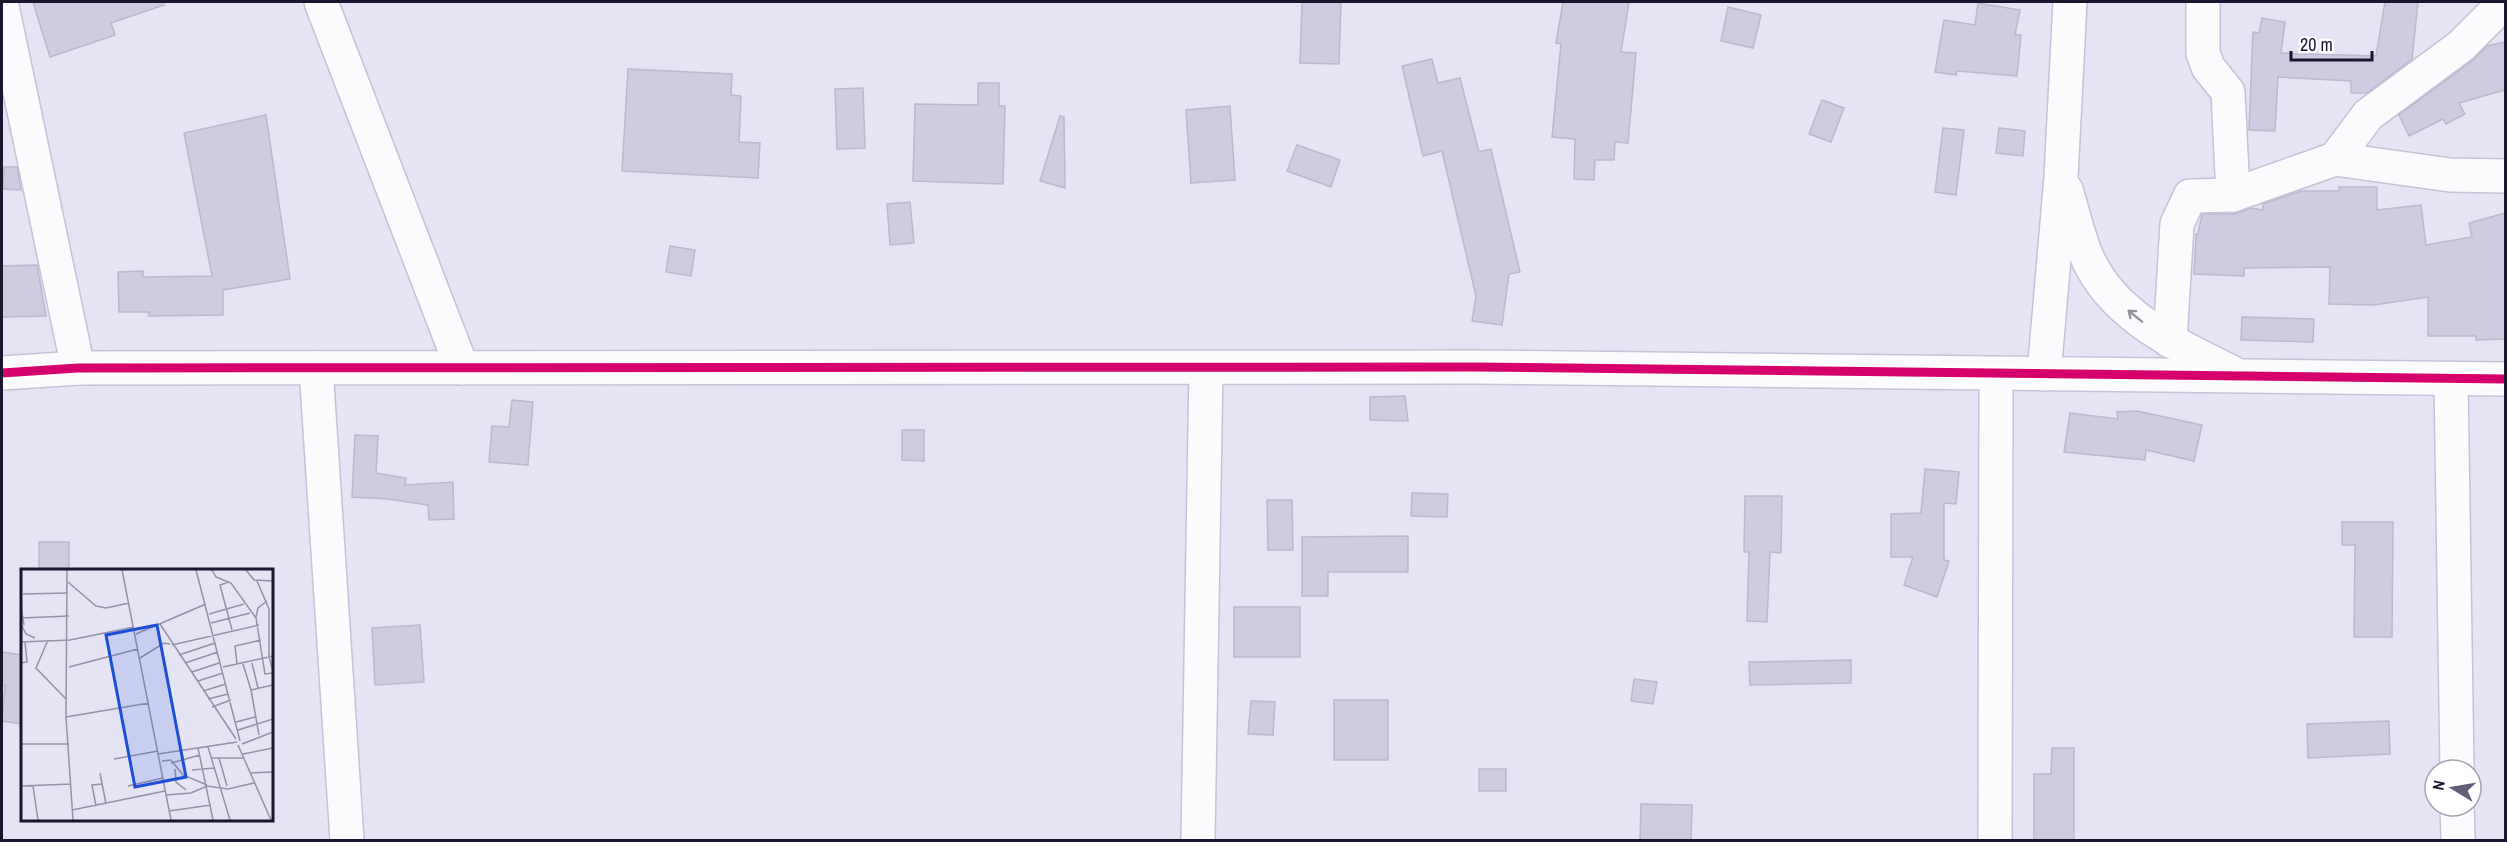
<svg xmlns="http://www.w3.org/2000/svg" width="2507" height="842" font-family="'Archivo Narrow',sans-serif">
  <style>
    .building { fill: #cfcce2; stroke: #bbb9ce; stroke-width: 1.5 }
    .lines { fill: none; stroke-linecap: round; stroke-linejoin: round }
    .minor-casing { stroke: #c5c2d7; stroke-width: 36 }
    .minor { stroke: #fbfbfd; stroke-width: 33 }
    .cycleway-casing { stroke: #fff; stroke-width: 13 }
    .cycleway { stroke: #d6006c; stroke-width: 9 }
    .oneway { stroke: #9694a1 }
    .inset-road { fill: none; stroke: #9492a6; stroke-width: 1.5 }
    .view { fill: #1d4ed8; fill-opacity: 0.15; stroke: #1d4ed8; stroke-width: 3 }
    .inset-edge { fill: none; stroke: #1b1630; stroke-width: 3 }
  </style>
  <rect width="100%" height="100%" fill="#e5e4f4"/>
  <g class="building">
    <polygon points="33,2 164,2 164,5 111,23 115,35 50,57"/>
    <polygon points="1302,2 1341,2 1339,64 1300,63"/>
    <polygon points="1563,2 1629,2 1621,52 1636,53 1628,143 1615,142 1614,160 1595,160 1594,180 1574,179 1575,139 1552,137 1561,44 1556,43"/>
    <polygon points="2385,2 2418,2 2412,59 2367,93 2351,93 2351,81 2278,77 2275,131 2249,130 2253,32 2259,33 2262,18 2285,22 2281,53 2376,56"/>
    <polygon points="1978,3 2020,10 2015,35 2021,35 2017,76 1957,71 1956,75 1935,72 1944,20 1975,25"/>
    <polygon points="1728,7 1761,15 1753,48 1721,41"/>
    <polygon points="2505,42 2505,90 2459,103 2465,114 2446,124 2443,119 2409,136 2399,115 2472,61 2487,46"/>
    <polygon points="1432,59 1438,83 1460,78 1479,152 1491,149 1520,272 1509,274 1502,325 1472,321 1476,296 1442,151 1423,156 1402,66"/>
    <polygon points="628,69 732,74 731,95 741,96 739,142 760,143 758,178 622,171"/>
    <polygon points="978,83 999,83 999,106 1005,106 1003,184 913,181 915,104 978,105"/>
    <polygon points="863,88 865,148 837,149 835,89"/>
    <polygon points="1822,100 1844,108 1831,142 1809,134"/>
    <polygon points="1230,106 1235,180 1191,183 1186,110"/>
    <polygon points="266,115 290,279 223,290 223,315 149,316 149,312 119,312 118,272 143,271 143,277 212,276 184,133"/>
    <polygon points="1060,116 1064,117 1065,188 1040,181"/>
    <polygon points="1943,128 1964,130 1956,195 1935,192"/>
    <polygon points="1999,128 2025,131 2023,156 1996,153"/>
    <polygon points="1297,145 1340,160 1331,187 1287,171"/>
    <polygon points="4,167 17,167 21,190 3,189"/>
    <polygon points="2339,187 2377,187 2377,210 2421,205 2426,245 2472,237 2469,223 2505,213 2505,339 2476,340 2476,336 2428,336 2428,297 2374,305 2329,304 2330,267 2244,268 2244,276 2194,274 2196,234 2198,234 2202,214 2234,214 2251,208 2263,210 2263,204 2301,191 2339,191"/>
    <polygon points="910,202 914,243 890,245 887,204"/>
    <polygon points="670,246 695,250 691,276 666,272"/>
    <polygon points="37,265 46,316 2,317 2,266"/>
    <polygon points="2242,317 2314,319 2313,342 2241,340"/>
    <polygon points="1405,396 1408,421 1370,420 1370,397"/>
    <polygon points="512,400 533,402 528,465 489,462 492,426 509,427"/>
    <polygon points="2137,411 2202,425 2194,461 2146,450 2145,460 2064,452 2070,413 2118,419 2117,412"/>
    <polygon points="902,430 924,430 924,461 902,460"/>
    <polygon points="355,435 378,436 376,473 406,478 405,485 453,482 454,519 429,520 428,505 388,499 352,497"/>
    <polygon points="1925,469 1959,472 1956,504 1944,503 1944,560 1949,561 1937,597 1904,585 1913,557 1891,557 1891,514 1921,513"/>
    <polygon points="1412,493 1448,494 1447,517 1411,516"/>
    <polygon points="1745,496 1782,496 1781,553 1770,552 1767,622 1747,621 1749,552 1744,552"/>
    <polygon points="1267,500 1292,500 1293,550 1268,550"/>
    <polygon points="2342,522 2393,522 2392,637 2354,637 2355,545 2342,545"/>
    <polygon points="1408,536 1408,572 1328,572 1328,596 1302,596 1302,537"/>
    <rect x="39" y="542" width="30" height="28"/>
    <rect x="1234" y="607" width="66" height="50"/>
    <polygon points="420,625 424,682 375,685 372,628"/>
    <polygon points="2,652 22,655 22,724 2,721 5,686 2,685"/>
    <polygon points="1851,660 1851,683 1750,685 1749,662"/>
    <polygon points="1634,679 1657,682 1653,704 1631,701"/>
    <rect x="1334" y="700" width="54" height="60"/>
    <polygon points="1251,701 1275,702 1273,735 1248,734"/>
    <polygon points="2389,721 2390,754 2308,758 2307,724"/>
    <polygon points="2052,748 2074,748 2074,840 2034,840 2034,774 2051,774"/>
    <rect x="1479" y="769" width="27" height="22"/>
    <polygon points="1641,804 1692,805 1691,840 1640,840"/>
  </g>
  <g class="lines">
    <defs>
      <g id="minor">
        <polyline points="321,2 462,368"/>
        <polyline points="2203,2 2203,53 2208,67 2228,92 2233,195"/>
        <polyline points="2,6 78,368"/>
        <polyline points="2335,159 2368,115 2461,46 2505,2"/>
        <path d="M 2066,190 C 2073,212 2078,236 2087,257 C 2113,317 2178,345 2233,373"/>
        <polyline points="2170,341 2177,224 2190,196 2233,195 2335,159 2450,175 2506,176"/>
        <polyline points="316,368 347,840"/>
        <polyline points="2,373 78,368 1475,367 2506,379"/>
        <polyline points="2044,374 2061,177 2070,2"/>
        <polyline points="2451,379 2457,770"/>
        <polyline points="2457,806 2458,840"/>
        <polyline points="1198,840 1206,368"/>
        <polyline points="1995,840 1996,374"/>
      </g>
    </defs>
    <use href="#minor" class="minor-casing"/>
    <use href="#minor" class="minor"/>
    <defs>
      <polyline id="cycleway" points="2,373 78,368 1475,367 2506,379"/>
    </defs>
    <use href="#cycleway" class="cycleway-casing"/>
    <use href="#cycleway" class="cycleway"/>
  </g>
  <defs><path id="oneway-shaft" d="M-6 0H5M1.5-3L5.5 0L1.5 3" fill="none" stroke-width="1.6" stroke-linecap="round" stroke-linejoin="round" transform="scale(1.5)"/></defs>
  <use class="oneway" href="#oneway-shaft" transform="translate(2135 316) rotate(-141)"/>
  <g transform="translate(21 569)">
    <rect width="252" height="252" fill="#e5e4f4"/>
    <path class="inset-road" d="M 46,1 L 45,148 L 52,251M 101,1 L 150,251M 175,1 L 219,172M 191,1 L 195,8 L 210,14 L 235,49 L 244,105 L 252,104M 225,1 L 233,11 L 252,12M 0,3 L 0,33M 236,12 L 248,40 L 248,88 L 252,102M 47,13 L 75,37 L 85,39 L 108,34M 208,13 L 199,16 L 211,61M 2,25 L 47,24M 0,38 L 3,56M 188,45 L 223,35M 235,48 L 237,39 L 246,32M 0,49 L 48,47M 190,54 L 229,44M 0,55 L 5,65 L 14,69M 139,55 L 215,170M 115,65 L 185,35M 27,71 L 15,99 L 45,130M 0,73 L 49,71 L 113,58M 151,76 L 238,56M 158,86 L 194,74M 119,89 L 143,74 L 149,75M 0,94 L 6,93 L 4,73M 164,94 L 197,83M 231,94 L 237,119M 216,95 L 214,77 L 240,71M 222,95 L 230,121M 48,98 L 117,80M 202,98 L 252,87M 171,103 L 198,94M 177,112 L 202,104M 182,122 L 205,115M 187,130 L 207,125M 191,138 L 210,131M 45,148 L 128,134M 215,153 L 234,148M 217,161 L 252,150M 238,166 L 230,121 L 252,116M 0,175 L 48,175M 221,175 L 252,163M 217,176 L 250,251M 187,178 L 209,251M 177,179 L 192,251M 137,185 L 216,173M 222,185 L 252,179M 190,189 L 222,189M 198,189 L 206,217M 93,190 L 137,182M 141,192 L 150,191 L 162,206 L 186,216M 150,194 L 179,186M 154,200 L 155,213 L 165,221M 171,201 L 193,199M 79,204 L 85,235M 230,204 L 252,203M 0,217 L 50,215M 12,217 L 17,251M 107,217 L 142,209M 145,226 L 170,224 L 186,217 L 207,220 L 233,214M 75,237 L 71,216 L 81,215M 51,241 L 144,222M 148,242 L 190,236"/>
    <path class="view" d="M 136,56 L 165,208 L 114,218 L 85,66 Z"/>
    <rect width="252" height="252" class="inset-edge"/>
  </g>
  <rect width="2507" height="842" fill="none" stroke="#1b1630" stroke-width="6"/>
  <g transform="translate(2453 788) rotate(281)"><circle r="28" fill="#ffffff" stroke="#a4a2ac" stroke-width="1.5"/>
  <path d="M0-4.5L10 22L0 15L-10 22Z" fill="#625e75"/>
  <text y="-9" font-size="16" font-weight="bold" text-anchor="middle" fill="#1b1630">N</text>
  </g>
  <path d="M2291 51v9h81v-9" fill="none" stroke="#1b1630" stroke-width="3"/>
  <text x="2300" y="51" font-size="18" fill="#1b1630" stroke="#ffffff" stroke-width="4.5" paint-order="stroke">20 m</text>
</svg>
